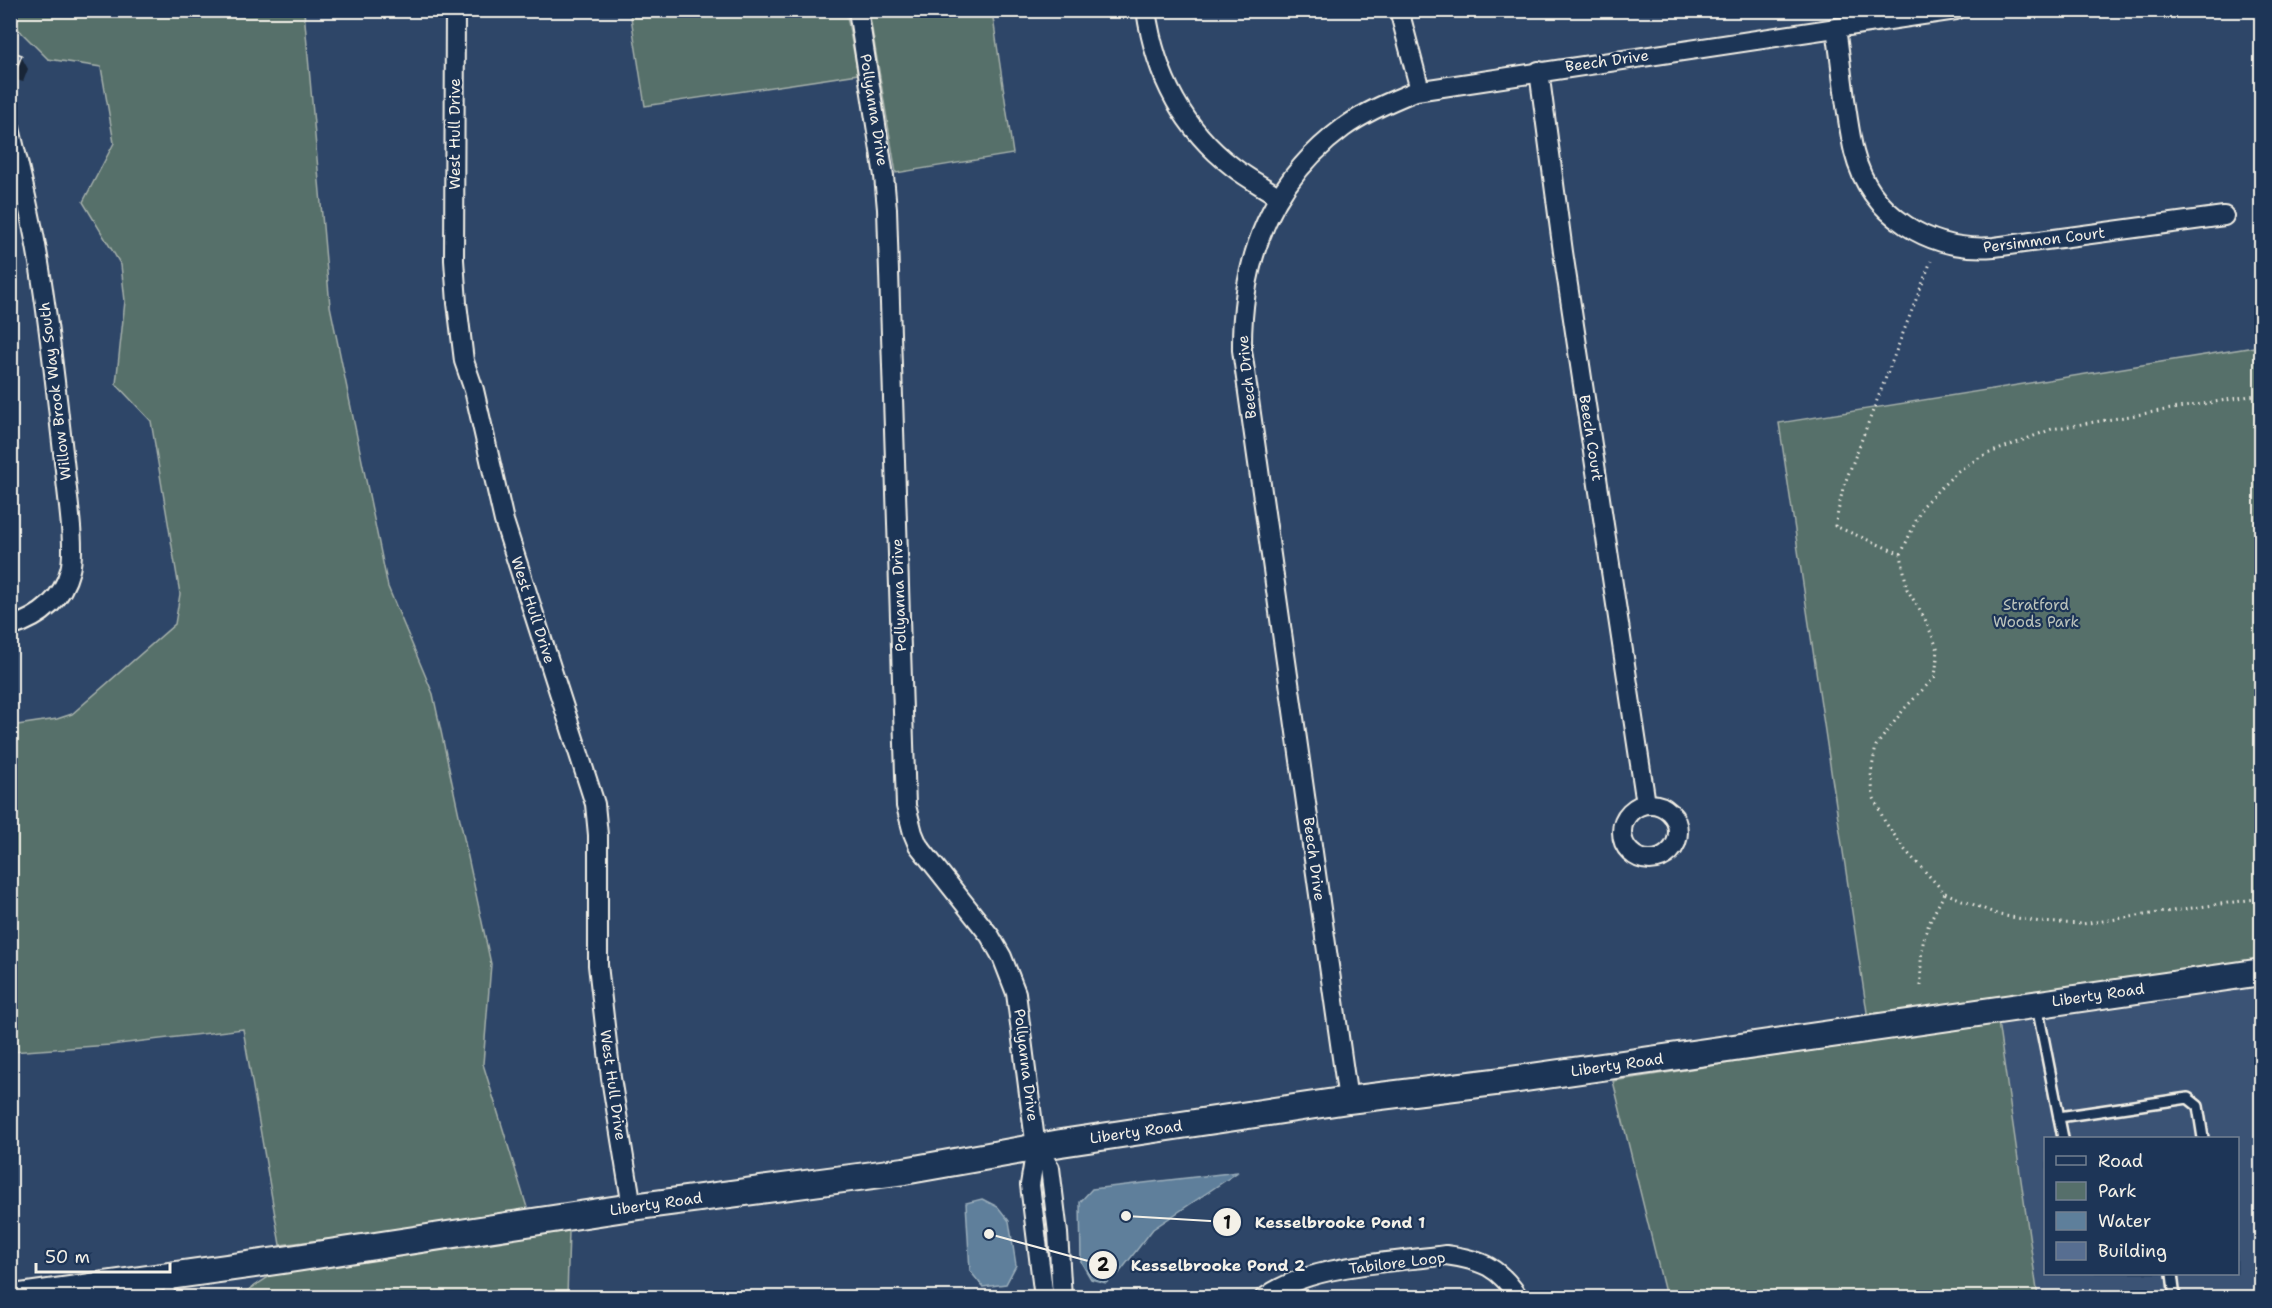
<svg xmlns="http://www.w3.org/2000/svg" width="2272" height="1308" font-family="'Shantell Sans',sans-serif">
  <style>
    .built { fill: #3a5274; fill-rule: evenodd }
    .green { fill: #566f6b; stroke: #a5b0aa; stroke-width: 1.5 }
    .water { fill: #5e7f9b; stroke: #9aadba; stroke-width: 1.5 }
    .shadow { fill: #0007 }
    .building { fill: #576e91; stroke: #f4f1e8; stroke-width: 1.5 }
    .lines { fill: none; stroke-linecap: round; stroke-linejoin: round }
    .lane-casing { stroke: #f4f1e8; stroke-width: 14 }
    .street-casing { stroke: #f4f1e8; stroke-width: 22 }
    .secondary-casing { stroke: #f4f1e8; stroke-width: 30 }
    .path { stroke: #f4f1e8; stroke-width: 3; stroke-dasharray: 1.5 4.5; stroke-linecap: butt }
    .lane { stroke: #1d3557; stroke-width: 9 }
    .street { stroke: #1d3557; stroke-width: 18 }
    .secondary { stroke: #1d3557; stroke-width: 26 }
    .labels { text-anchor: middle; stroke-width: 4.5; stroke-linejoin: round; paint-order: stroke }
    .street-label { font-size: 15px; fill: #f4f1e8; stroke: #1d3557 }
    .park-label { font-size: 15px; fill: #bdc4bc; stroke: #1d3557 }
    .leader { fill: none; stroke: #f4f1e8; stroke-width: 2 }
    .callout-dot { fill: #f4f1e8; stroke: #1d3557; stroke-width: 2 }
    .mark-label { font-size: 18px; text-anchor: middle; font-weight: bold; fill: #111 }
    .callout-label { font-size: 16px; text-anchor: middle; font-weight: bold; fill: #f4f1e8; stroke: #1d3557; stroke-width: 4.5; stroke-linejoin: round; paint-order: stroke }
  </style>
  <rect width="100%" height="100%" fill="#2e4668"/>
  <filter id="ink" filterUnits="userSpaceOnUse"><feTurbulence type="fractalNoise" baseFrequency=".0167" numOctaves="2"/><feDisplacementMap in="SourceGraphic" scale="12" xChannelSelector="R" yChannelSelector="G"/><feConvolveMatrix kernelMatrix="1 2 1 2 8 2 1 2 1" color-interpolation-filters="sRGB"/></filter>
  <g filter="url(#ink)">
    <path class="built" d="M 2261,984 L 2261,1297 L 2038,1297 L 1998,1022 ZM 2046,1138 L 2238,1138 L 2238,1274 L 2046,1274 Z"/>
    <g class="green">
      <polygon points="11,11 304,11 330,306 388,587 433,694 491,964 483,1064 529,1214 280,1245 243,1029 110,1045 11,1052 11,726 57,719 72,714 175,624 180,594 151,421 116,384 125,301 121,265 83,202 114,143 101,67 48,59 11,22"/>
      <polygon points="630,11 846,11 858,74 645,106"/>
      <polygon points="869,11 992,11 1013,154 896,173"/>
      <polygon points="2261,346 2261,964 1868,1019 1779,423"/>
      <polygon points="1998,1022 2038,1297 1666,1297 1613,1081"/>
      <polygon points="569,1231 567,1297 236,1298 284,1267"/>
    </g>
    <g class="water">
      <polygon points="1238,1172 1153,1229 1119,1273 1106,1283 1091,1279 1081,1262 1080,1202 1092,1189"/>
      <polygon points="982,1199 998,1207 1009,1221 1016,1265 1006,1284 983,1287 970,1271 966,1203"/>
    </g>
    <g class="shadow">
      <polygon points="10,37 14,43 11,52 21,56 28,69 23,82 10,78"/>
      <polygon points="10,322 16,346 10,347"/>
    </g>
    <polygon class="building" points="10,51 22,55 16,70 10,68"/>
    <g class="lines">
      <defs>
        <g id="lane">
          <polyline points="2037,1006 2063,1138"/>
          <polyline points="2059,1117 2188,1098 2198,1106 2203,1138"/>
          <polyline points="2172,1274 2175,1298"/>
          <polyline points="168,1279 170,1298"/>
        </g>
        <g id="street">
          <polyline points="455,10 454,260 457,303 464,361 474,390 504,521 595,804 598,835 598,965 611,1078 632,1207"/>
          <polyline points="858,10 884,176 887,209 906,806 913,833 918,845 990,936 1002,957 1016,993 1036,1148 1030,1185 1044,1298"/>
          <path d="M 1146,10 C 1155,73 1182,128 1233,167 C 1247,178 1264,187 1279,197"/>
          <polyline points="1399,10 1420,90"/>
          <path d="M 1836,28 C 1842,68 1845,113 1854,152 C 1870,216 1930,252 1994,247 L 2224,216"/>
          <polyline points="1539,71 1563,252 1646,804"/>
          <path d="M 10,128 C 20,171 31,214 38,257 C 50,328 57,399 65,470 C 67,495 76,548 70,570 C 62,601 39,618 10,627"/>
          <circle cx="1650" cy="832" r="28"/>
          <path d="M 1348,1100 L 1242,350 C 1241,261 1269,183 1343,128 C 1365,112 1391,101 1416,91 L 1956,10"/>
          <polyline points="1036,1148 1050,1168 1058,1233 1062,1298"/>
          <path d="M 1264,1298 C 1310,1264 1390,1263 1446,1255 C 1482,1260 1499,1267 1519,1298"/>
        </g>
        <polyline id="secondary" points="12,1298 283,1260 632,1207 904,1171 1061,1143 1348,1100 1511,1080 2262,972"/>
      </defs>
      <use href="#lane" class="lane-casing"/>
      <use href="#street" class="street-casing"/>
      <use href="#secondary" class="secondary-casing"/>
      <g class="path">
        <polyline points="1901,554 1923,505 1958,471 1982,456 2052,429 2262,394"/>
        <polyline points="1945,893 1999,915 2040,922 2082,924 2262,898"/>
        <path d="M 1921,986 C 1920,941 1923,932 1945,893 L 1905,850 L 1885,822 L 1873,796 L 1871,773 L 1876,746 L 1904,709 L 1935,677 L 1938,650 L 1925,619 L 1907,589 L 1901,554 L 1835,526 L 1843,488 L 1931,261"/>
      </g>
      <use href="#lane" class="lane"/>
      <use href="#street" class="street"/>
      <use href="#secondary" class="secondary"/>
    </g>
  </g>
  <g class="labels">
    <g class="street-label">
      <text transform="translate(1607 61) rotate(-8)" y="5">Beech Drive</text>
      <text transform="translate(874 110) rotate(81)" y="5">Pollyanna Drive</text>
      <text transform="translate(455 134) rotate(-90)" y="5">West Hull Drive</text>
      <text transform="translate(2044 240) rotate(-7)" y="5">Persimmon Court</text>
      <text transform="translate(1247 377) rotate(-96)" y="5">Beech Drive</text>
      <text transform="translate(55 391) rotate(-97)" y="5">Willow Brook Way South</text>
      <text transform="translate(1591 438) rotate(81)" y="5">Beech Court</text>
      <text transform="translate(899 595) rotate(-92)" y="5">Pollyanna Drive</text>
      <text transform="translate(533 610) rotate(72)" y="5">West Hull Drive</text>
      <text transform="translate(1314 859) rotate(82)" y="5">Beech Drive</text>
      <text transform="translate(2098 995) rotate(-8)" y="5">Liberty Road</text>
      <text transform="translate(1026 1065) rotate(83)" y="5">Pollyanna Drive</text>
      <text transform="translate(1617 1065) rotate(-8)" y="5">Liberty Road</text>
      <text transform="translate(613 1085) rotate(82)" y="5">West Hull Drive</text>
      <text transform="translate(1136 1132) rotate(-8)" y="5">Liberty Road</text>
      <text transform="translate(656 1204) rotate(-8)" y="5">Liberty Road</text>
      <text transform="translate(1397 1263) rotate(-7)" y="5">Tabilore Loop</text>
    </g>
    <g class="park-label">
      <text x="2036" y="610">Stratford<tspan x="2036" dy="17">Woods Park</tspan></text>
    </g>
  </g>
  <path class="leader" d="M1126 1216L1227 1222M989 1234L1103 1265"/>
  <g class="callout-dot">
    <circle cx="1126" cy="1216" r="6"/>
    <circle cx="989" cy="1234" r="6"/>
    <circle cx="1227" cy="1222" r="15"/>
    <circle cx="1103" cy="1265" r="15"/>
  </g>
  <g class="mark-label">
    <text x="1227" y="1229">1</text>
    <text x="1103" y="1271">2</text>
  </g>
  <g class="callout-label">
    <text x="1340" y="1228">Kesselbrooke Pond 1</text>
    <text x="1218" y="1271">Kesselbrooke Pond 2</text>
  </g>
  <rect width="2272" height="1308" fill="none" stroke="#1d3557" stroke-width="36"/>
  <rect x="18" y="18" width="2236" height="1272" fill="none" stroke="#f4f1e8" stroke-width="2" filter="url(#ink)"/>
  <rect x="2044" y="1137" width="195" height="138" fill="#1d3557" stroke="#738091" stroke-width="1.5"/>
  <rect x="2056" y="1156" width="30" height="9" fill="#1d3557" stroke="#738091" stroke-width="1.5"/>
  <text x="2098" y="1167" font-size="18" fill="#f4f1e8">Road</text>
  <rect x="2056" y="1182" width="30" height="18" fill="#566f6b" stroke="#738091" stroke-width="1.5"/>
  <text x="2098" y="1197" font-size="18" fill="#f4f1e8">Park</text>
  <rect x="2056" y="1212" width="30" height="18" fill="#5e7f9b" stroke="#738091" stroke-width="1.5"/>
  <text x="2098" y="1227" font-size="18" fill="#f4f1e8">Water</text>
  <rect x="2056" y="1242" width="30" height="18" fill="#576e91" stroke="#738091" stroke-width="1.5"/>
  <text x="2098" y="1257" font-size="18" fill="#f4f1e8">Building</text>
  <path d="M36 1263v9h134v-9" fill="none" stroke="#f4f1e8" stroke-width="3"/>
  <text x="45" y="1263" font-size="18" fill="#f4f1e8" stroke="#1d3557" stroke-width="4.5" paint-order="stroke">50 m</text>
</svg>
